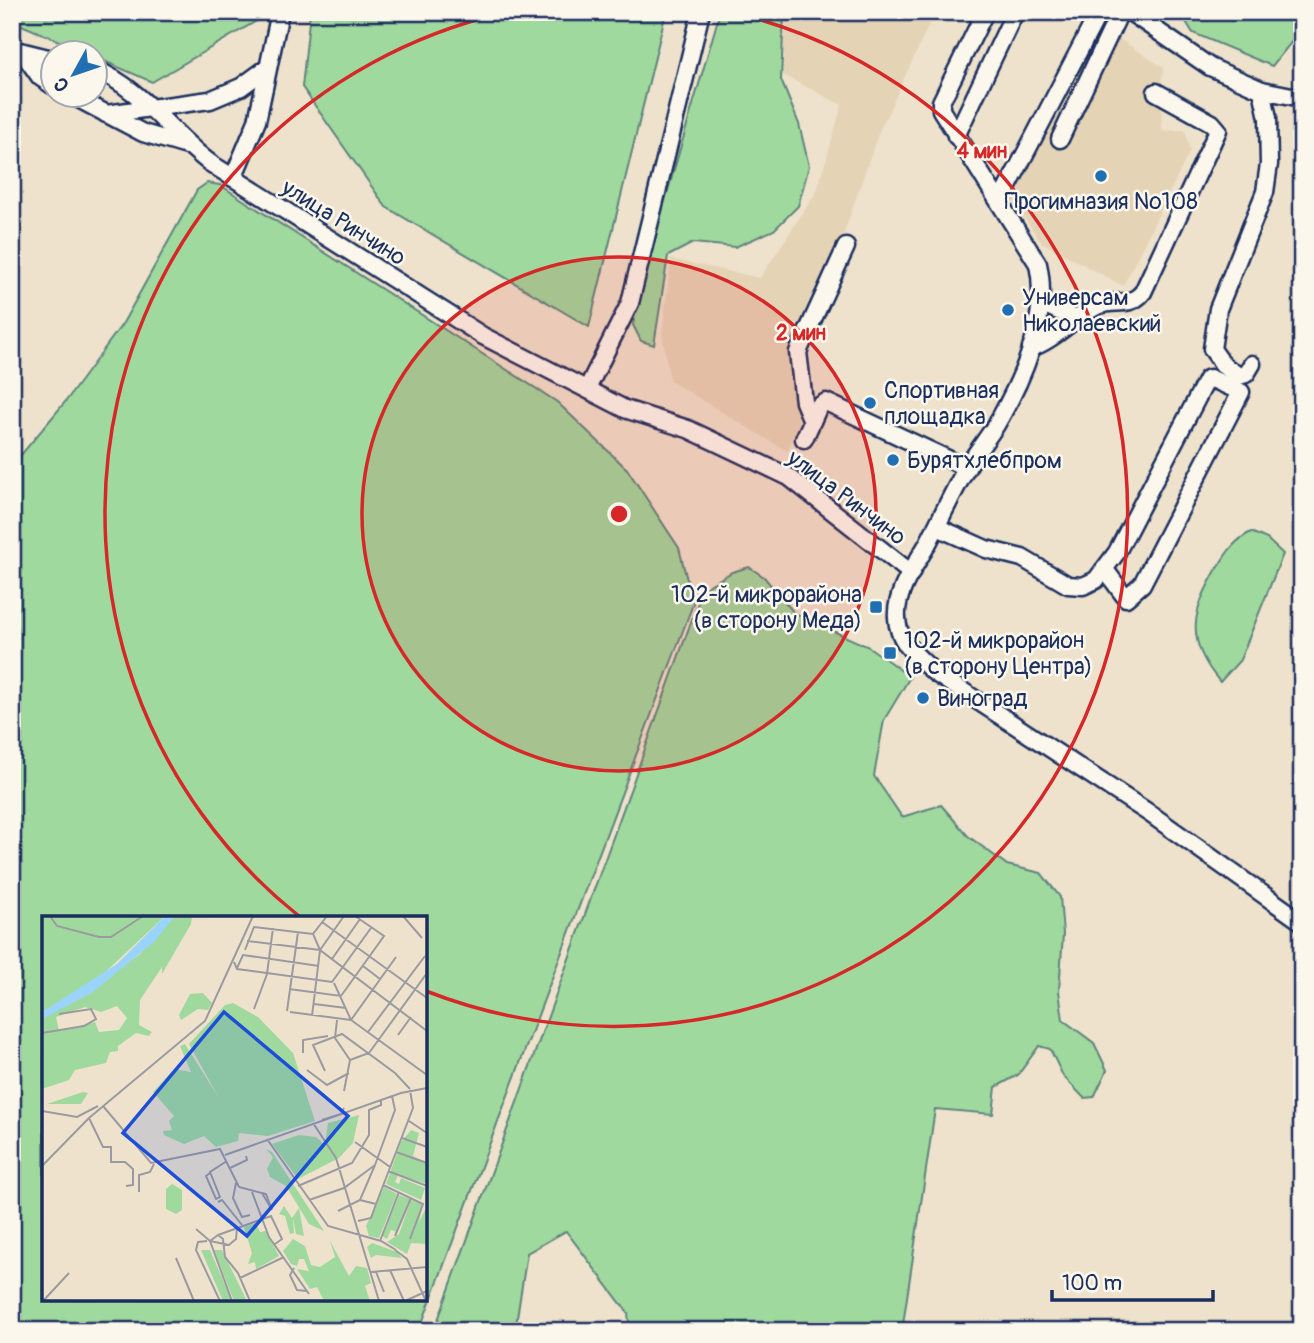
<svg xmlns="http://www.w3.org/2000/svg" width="1314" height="1343" font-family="Pangolin,sans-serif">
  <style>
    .built { fill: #e5d3b6 }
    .green { fill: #a0d99e; stroke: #5e847e; stroke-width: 2; fill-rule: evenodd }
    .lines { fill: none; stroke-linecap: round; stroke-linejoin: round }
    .minor-casing { stroke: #1b2f5e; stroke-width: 21 }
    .minor { stroke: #fbf7ec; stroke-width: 16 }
    .ring { fill: none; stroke: #d62828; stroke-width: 3.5 }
    .poi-dot { fill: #1f6fb2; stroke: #fbf7ec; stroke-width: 2.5 }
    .labels { text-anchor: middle; stroke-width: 5; stroke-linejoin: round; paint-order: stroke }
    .poi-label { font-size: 23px; fill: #1b2f5e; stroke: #fbf7ec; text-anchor: start }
    .street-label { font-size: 23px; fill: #1b2f5e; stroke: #fbf7ec }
    .inset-road { fill: none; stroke: #9a9aa0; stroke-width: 2 }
    .view { fill: #1d4ed8; fill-opacity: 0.15; stroke: #1d4ed8; stroke-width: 3.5 }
    .inset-edge { fill: none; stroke: #1b2f5e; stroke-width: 3.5 }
    .centre { fill: #d62828; stroke: #fbf7ec; stroke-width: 3.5 }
    .ring-label { font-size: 21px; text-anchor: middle; font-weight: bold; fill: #d62828; stroke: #fbf7ec; stroke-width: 5; stroke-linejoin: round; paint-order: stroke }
  </style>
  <rect width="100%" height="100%" fill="#eee2cc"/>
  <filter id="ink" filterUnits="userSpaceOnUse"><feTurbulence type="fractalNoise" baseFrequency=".0143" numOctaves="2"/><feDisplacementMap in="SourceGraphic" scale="14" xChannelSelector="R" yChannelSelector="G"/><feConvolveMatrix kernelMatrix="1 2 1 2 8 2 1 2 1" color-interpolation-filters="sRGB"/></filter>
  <g filter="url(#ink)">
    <g class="built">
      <polygon points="787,12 935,12 878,134 843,236 790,351 799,425 787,451 670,381 662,334 671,259 760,278 817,191 842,105 783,75 784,20"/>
      <polygon points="1101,27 1164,68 1161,86 1162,131 1185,130 1190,151 1123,286 1041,242 1012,200"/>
    </g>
    <g class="green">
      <polygon points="12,12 272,12 152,82 95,57 94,52 85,52 19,24"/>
      <polygon points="310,12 666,12 589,327 386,207 302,87"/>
      <polygon points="720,12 784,12 781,80 799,124 809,166 798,206 774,230 735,247 693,243 668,256 654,345 641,341 633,325 639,290"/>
      <polygon points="1180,12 1302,12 1302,29 1272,66 1193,33"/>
      <path d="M 207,183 L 220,185 L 557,402 L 627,469 L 679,548 L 693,604 L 419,1331 L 12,1331 L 12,472 L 20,456 L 66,401 L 123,323 L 197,190 ZM 44,918 L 425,918 L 425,1299 L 44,1299 Z"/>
      <path d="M 1251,532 L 1267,539 L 1283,554 L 1240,660 L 1220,682 C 1184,640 1192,611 1218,567 C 1227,552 1235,540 1251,532 Z"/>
      <polygon points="749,567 764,577 795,614 869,647 910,677 884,720 874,776 902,817 941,805 968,836 1007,865 1041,873 1060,897 1063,934 1059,991 1063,1020 1094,1043 1107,1070 1094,1097 1084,1098 1063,1076 1050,1049 1039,1046 1018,1075 996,1087 993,1114 935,1109 902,1331 630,1331 628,1313 566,1231 527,1253 515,1331 434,1331 703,589 732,572"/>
    </g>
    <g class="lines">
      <defs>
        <g id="minor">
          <path d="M 985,12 L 941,102 L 941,110 L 1038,264 C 1050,318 1023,379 996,425 C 986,440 975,454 966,469 C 952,494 940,520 927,545 C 915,566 895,592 897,618 C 898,643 918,657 935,673 L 1149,813 L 1302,922"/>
          <polyline points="1130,12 1210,67 1262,90 1302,98"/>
          <polyline points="20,51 52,59"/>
          <polyline points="12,54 23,53 40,77 52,85"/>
          <path d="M 94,69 C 141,87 171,134 210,163 L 483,336 L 625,409 L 688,429 L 789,477 L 911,573"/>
          <polyline points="69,94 143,133 187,146"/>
          <polyline points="106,114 210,100 241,87 267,68"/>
          <polyline points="956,136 1015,12"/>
          <polyline points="1060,139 1120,12"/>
          <polyline points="233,178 257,121 280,12"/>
          <polyline points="1000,202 1099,12"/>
          <polyline points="1041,303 1078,320"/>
          <path d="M 1031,348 C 1056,339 1074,317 1097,306 C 1116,298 1129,309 1143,292 L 1218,130 L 1212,123 L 1156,92"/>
          <polyline points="1252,364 1246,374 1239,376 1224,366 1212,349 1218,309 1265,192 1269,164 1268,118 1262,90"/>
          <polyline points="587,389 630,303 701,12"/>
          <polyline points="812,421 804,402 798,352 846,247"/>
          <polyline points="804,439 819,406 826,402 967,468"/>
          <polyline points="937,527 986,549 1022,558 1068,585 1083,586 1096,580 1117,552 1207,379 1210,378 1241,392 1142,584 1126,598 1106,571"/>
        </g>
      </defs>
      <use href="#minor" class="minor-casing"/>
      <use href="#minor" class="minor"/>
    </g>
  </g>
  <circle cx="619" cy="514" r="257" fill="#d62828" fill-opacity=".12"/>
  <g class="ring">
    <circle cx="619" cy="514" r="257"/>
    <path d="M299 916A514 514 0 0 1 503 13M735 13A514 514 0 1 1 426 991"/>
  </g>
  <g class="poi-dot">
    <circle cx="1101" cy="176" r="7"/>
    <circle cx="1008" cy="310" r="7"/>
    <circle cx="870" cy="403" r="7"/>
    <circle cx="893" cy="460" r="7"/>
    <rect x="869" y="600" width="14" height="14" rx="3.5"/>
    <rect x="883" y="646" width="14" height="14" rx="3.5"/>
    <circle cx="923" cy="698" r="7"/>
  </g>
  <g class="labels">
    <g class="poi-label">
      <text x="1101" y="209" text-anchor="middle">Прогимназия №108</text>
      <text x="1022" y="305">Универсам<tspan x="1022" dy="26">Николаевский</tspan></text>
      <text x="884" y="398">Спортивная<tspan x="884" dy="26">площадка</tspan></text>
      <text x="907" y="468">Бурятхлебпром</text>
      <text x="862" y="602" text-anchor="end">102-й микрорайона<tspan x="862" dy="26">(в сторону Меда)</tspan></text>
      <text x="904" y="648">102-й микрорайон<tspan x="904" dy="26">(в сторону Центра)</tspan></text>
      <text x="937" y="706">Виноград</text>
    </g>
    <g class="street-label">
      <text transform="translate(344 222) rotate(32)" y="8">улица Ринчино</text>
      <text transform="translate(847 497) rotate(37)" y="8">улица Ринчино</text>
    </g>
  </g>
  <g transform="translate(42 916)">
    <rect width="385" height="385" fill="#eee2cc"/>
    <path d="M 0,0 L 123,0 L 56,63 L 0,96 ZM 133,0 L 150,0 L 149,8 L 120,58 L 120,51 L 98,84 L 97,109 L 110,116 L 107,120 L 94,117 L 76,130 L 76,135 L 68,136 L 64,147 L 33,154 L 27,164 L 0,173 L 0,103 L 97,39 ZM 75,90 L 85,102 L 77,114 L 57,116 L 53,106 L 17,115 L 14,101 L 43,91 L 59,96 ZM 161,77 L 170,87 L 166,94 L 156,93 L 139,104 L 137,99 L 148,78 ZM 191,87 L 216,101 L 251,137 L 273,205 L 226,220 L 197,217 L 196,225 L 174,231 L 162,220 L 142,228 L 122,219 L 121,215 L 130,214 L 127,205 L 132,200 L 111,176 L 132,153 L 149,156 L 138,130 L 143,128 L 177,182 L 147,128 L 183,89 ZM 41,176 L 46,177 L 39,188 L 5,188 ZM 317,199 L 311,227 L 297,242 L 256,263 L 230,228 L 257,219 L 274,221 L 283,229 L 286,207 ZM 369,214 L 377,217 L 371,240 L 385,247 L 385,268 L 356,259 L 353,266 L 357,268 L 359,262 L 383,272 L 379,284 L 344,268 L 359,226 ZM 224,233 L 230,236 L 282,315 L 267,308 L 244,270 L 228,261 L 225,253 L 231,241 ZM 130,268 L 140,274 L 140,294 L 134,298 L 124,293 L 124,273 ZM 342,271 L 355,278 L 337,322 L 327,320 L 324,310 ZM 357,279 L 368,283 L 355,316 L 349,314 L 345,323 L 340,320 ZM 369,284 L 381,288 L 377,306 L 385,290 L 385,328 L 369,327 L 365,338 L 345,326 L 357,318 ZM 242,290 L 250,302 L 257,292 L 262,320 L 254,318 L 251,302 L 252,317 L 248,318 L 243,300 L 237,298 ZM 214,307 L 218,316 L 224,315 L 237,340 L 214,353 L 213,346 L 206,348 L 210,337 L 202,311 ZM 251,323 L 263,330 L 269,349 L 278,351 L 293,341 L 288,325 L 307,360 L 314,350 L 325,352 L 329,367 L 323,370 L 328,385 L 282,385 L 275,371 L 268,373 L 255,353 L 267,355 L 262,343 L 257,343 L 255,350 L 249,348 L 241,335 ZM 330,327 L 355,336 L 360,342 L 334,339 L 329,342 L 325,331 ZM 159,334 L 168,334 L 190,385 L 181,385 ZM 172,334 L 180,334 L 205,385 L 192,385 Z" fill="#a0d99e" fill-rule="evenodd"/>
    <path d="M 123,0 L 133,0 L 112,26 L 51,76 L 0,103 L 0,96 L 75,48 Z" fill="#9bd4fb"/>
    <path class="inset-road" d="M 8,0 L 15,10 L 57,21 L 69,21 L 101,0M 234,0 L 256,0M 285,0 L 271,18 L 278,34 L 385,115M 361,0 L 380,22M 280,6 L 385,82M 205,25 L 278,34M 203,34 L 212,11 L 271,18M 278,34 L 302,0M 290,43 L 318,3M 192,46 L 195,53 L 290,66 L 329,12M 321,50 L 338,63M 195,52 L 201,39 L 277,50M 292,67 L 309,104M 247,73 L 299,80 L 342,20 L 313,0M 272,88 L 304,92M 212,93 L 225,58 L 231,12M 245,95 L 256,16M 248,96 L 309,104M 270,100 L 278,34M 295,104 L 293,122 L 308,144M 309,104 L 385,159M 309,104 L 354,41M 326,116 L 383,40M 0,117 L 42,110 L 54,103 L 49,93 L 17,98M 356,119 L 369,101M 261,137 L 261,124 L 286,120M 308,144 L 327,137 L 385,57M 265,154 L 285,169 L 307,157M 283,155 L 271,129 L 300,118 L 353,157 L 368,173M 302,175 L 308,144M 61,190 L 109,247 L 178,233 L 197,271 L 220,277 L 230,294 L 224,278 L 220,277M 0,195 L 35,201 L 56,190M 47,202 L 61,231 L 69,231 L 69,246 L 83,246 L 91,253 L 91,269 L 84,270M 280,204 L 299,198 L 302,192M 367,205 L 385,217M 271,207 L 294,242 L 337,385M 360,222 L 385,231M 225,223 L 286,310 L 339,325 L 354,334M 313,226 L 348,251M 354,236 L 385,247M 183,239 L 359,177 L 385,172M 0,250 L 47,202 L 163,105 L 211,0M 188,252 L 205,244 L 204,240M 346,255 L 385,270M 168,257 L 164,260 L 174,283 L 178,281 L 168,256 L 185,245M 194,267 L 191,282 L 200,301 L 208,299M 341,269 L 381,288 L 368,323M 256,270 L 310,247 L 327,219 L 327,194 L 339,189 L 339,184M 97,276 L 97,259 L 108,256 L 112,248M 210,276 L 227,321 L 267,378M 267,284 L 302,272 L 333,249 L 353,194 L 350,180M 318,284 L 334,288 L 371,192 L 368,174M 176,286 L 180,284 L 200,309M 296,295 L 318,284 L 333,249M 316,305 L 329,302 L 334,288M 154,313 L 168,325 L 190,385M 176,319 L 229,300 L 240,323 L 233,328M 353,320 L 369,282M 165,325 L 156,326 L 154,334 L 178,385M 168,325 L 176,319 L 181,323 L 183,341 L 196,357 L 208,385M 168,325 L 187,329 L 194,323 L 195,312M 338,325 L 357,276M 353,334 L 365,343 L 384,385M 134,342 L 152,385M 252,352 L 248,359 L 255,374 L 265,375M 348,354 L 362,385M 329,356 L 385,351M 334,356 L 342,376M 198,362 L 242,341M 1,385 L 27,357M 363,385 L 385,375"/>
    <path class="view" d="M 182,96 L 306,200 L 205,320 L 81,217 Z"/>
    <rect width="385" height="385" class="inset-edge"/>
  </g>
  <circle cx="619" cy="514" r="10" class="centre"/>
  <g class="ring-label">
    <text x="982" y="158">4 мин</text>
    <text x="801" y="340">2 мин</text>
  </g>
  <rect width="1314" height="1343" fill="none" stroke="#fbf7ec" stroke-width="42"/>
  <rect x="21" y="21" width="1272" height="1301" fill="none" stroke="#1b2f5e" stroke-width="2.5" filter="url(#ink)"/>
  <g transform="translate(74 74) rotate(230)"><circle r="33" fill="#fbf7ec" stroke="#a1a7b3" stroke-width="2"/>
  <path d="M0-5L12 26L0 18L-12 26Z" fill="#1f6fb2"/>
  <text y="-10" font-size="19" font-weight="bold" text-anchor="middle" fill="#1b2f5e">С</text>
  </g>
  <path d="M1052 1290v10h161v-10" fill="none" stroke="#1b2f5e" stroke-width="3.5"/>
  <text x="1062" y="1290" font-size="21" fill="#1b2f5e" stroke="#fbf7ec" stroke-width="5" paint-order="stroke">100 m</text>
</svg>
